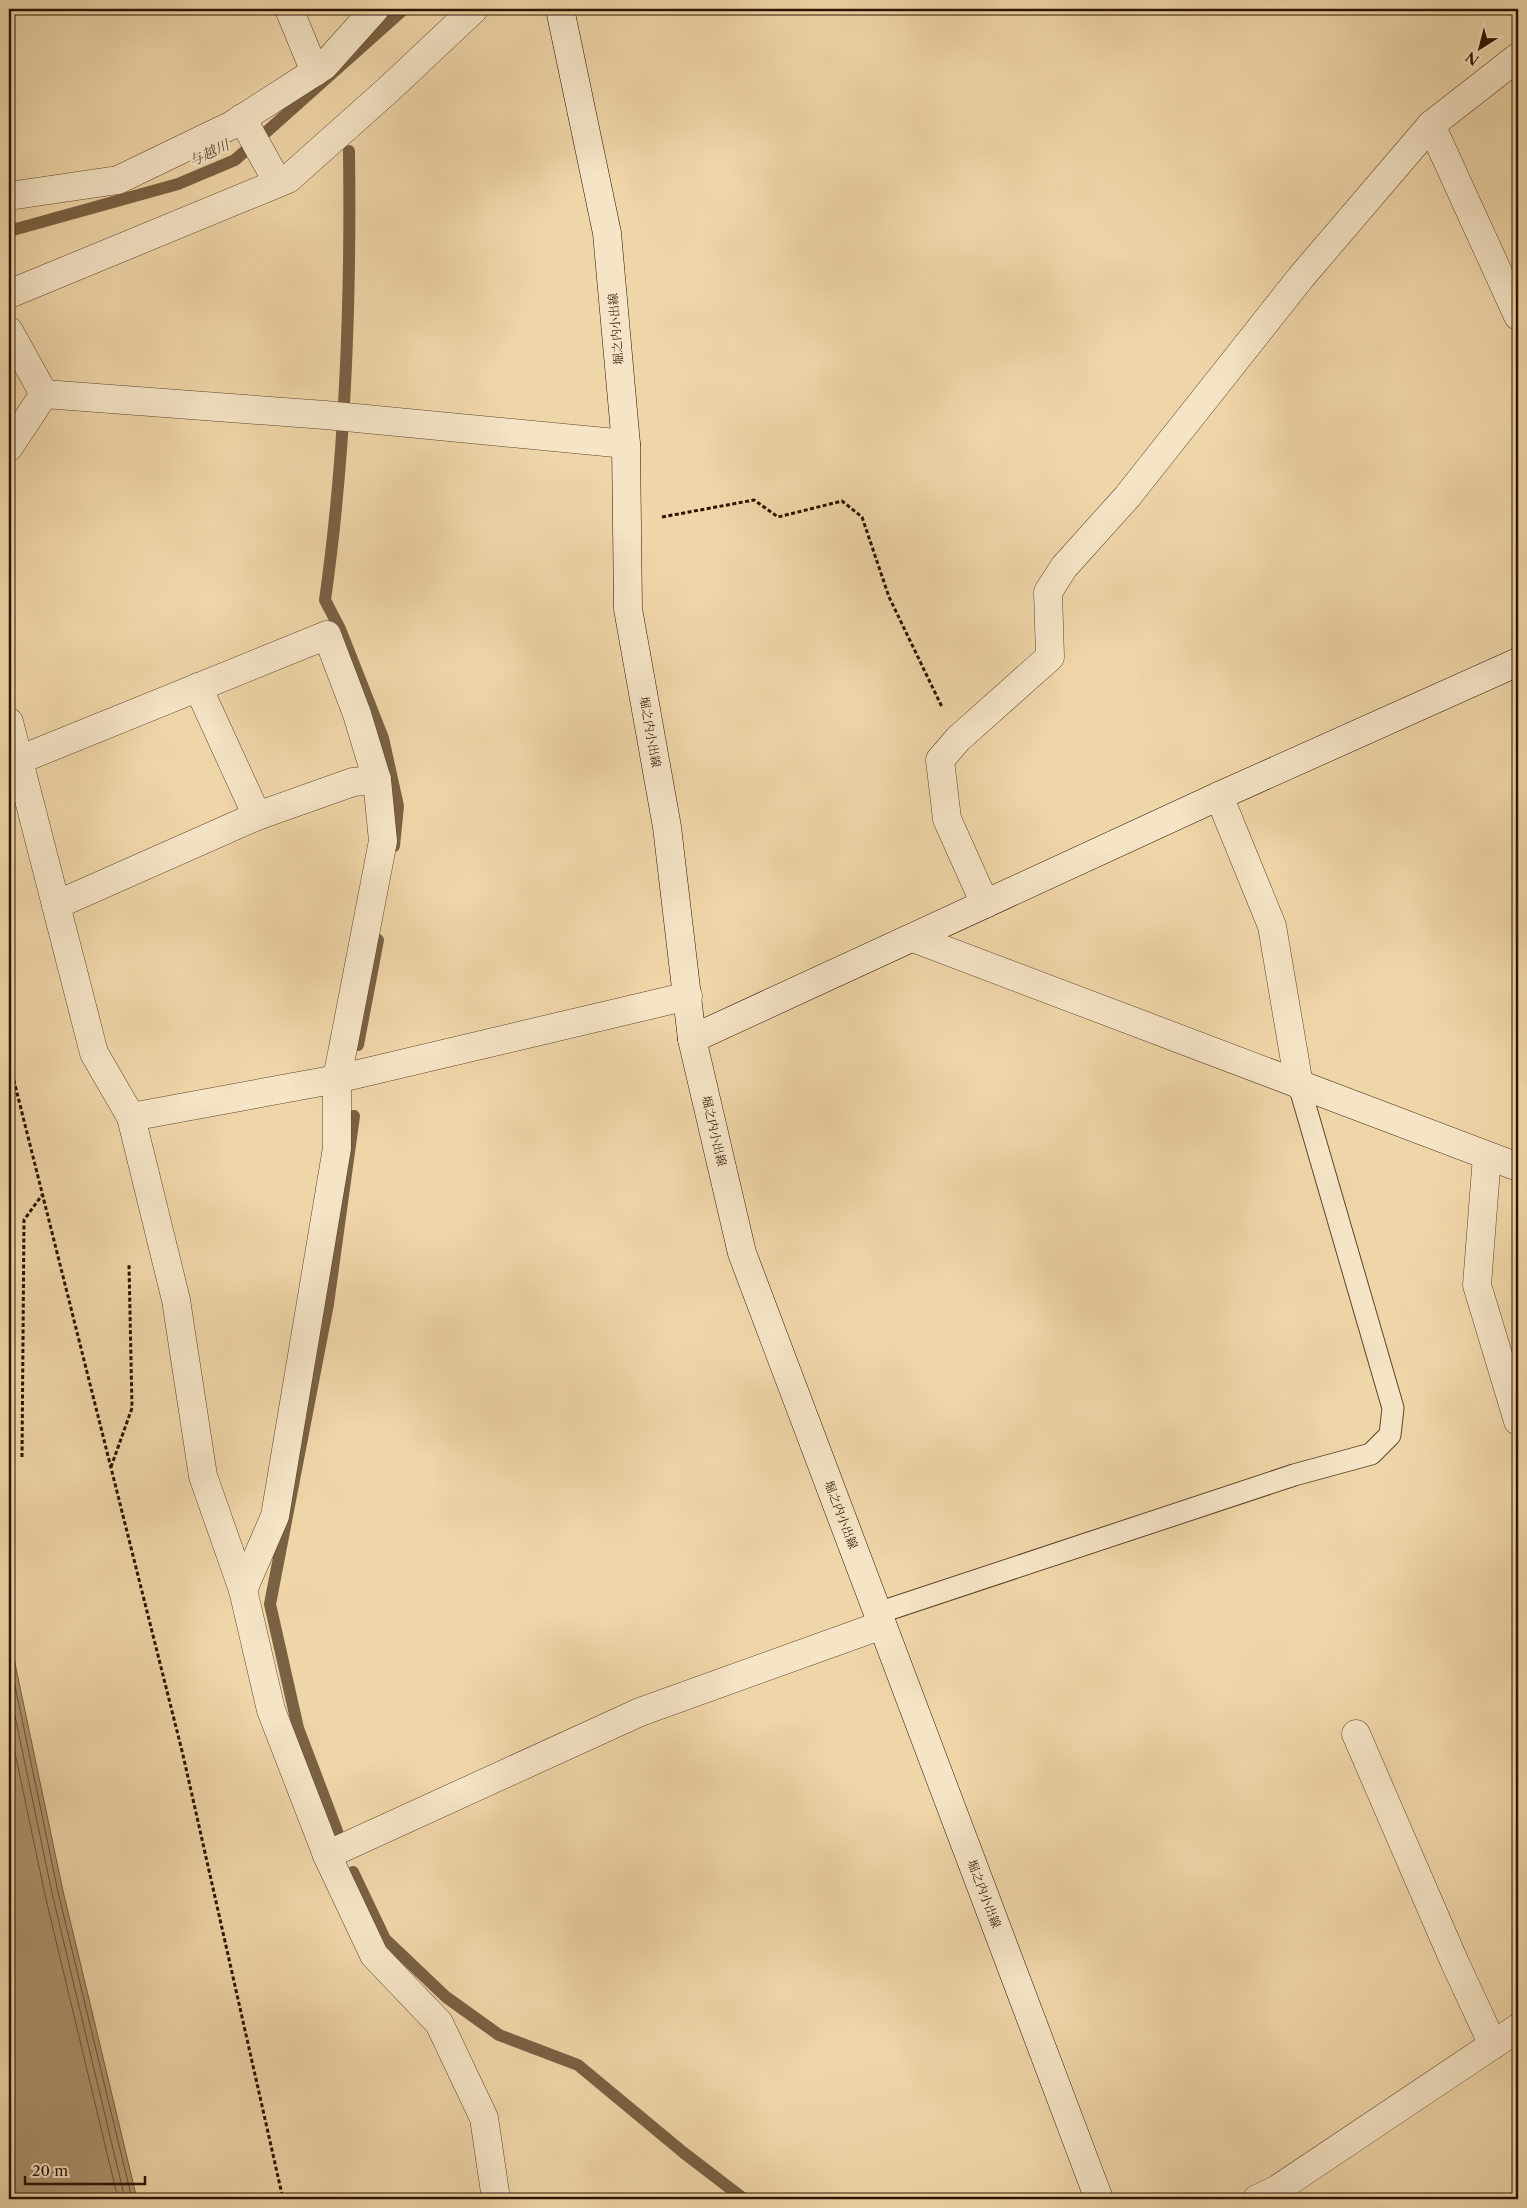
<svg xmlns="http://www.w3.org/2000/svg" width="1527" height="2208" font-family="'Libre Caslon Text','Noto Serif JP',serif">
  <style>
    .water { fill: #ad946f; stroke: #796143 }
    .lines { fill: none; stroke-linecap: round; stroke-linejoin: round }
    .shore { stroke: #6c5438; stroke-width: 1 }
    .stream { stroke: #796143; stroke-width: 12 }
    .lane-casing { stroke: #5d442a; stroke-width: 23 }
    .street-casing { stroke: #5d442a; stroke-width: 29 }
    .secondary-casing { stroke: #2c1400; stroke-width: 29 }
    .path { stroke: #2c1400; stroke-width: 3; stroke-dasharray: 4 2.5; stroke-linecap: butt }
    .lane { stroke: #f5e4c6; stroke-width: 21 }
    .street { stroke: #f5e4c6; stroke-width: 28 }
    .secondary { stroke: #f5e4c6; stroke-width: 28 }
    .labels { text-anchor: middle; stroke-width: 4.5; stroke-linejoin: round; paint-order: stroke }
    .street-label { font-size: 12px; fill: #2c1400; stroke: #f5e4c6 }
    .water-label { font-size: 14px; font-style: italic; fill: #60472c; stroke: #f5e4c6 }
  </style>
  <rect width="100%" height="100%" fill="#efd6a8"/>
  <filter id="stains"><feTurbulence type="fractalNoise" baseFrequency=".004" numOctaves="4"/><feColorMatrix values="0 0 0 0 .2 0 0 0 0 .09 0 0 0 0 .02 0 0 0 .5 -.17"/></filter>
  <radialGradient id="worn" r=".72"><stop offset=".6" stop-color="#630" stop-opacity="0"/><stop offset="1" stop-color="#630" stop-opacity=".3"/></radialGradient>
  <polygon class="water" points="9,1635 63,1891 137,2199 9,2199"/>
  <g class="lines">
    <g class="shore">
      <polyline points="9,1657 58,1892 132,2199"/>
      <polyline points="9,1687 52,1893 125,2199"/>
      <polyline points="9,1724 45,1895 118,2199"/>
    </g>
    <g class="stream">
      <path d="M 349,151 C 351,300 346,452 325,600 L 340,629 L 383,738 L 398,806 L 394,846"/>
      <polyline points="9,231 178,184 235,160 404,9"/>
      <polyline points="358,1045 378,940"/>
      <polyline points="337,1831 298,1728 270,1604 328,1304 354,1116"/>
      <polyline points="353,1872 385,1939 446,1997 499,2035 578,2065 684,2153 744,2199"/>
    </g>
    <defs>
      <polyline id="lane" points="878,1613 1294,1475 1371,1454 1390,1435 1393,1408 1299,1085"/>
      <g id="street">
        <polyline points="289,9 315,72"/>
        <polyline points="242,118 278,183"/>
        <polyline points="1431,125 1518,316"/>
        <polyline points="9,196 118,180 232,125 324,66 375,9"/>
        <polyline points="9,294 288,179 389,89 474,9"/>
        <polyline points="9,331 44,394 9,447"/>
        <polyline points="44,394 325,415 626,444"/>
        <polyline points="198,687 257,816"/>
        <polyline points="9,722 94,1053 131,1117 176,1300 203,1476 243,1590 271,1710 327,1855 374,1955 439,2023 484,2118 496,2199"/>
        <polyline points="19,760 327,635 357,714 377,780 383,841 337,1079 337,1148 275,1516 243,1590"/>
        <polyline points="1219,796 1272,926 1299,1085"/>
        <polyline points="985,904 947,819 940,760 958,739 1050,657 1048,592 1064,567 1127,497 1302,276 1431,125 1518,57"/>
        <polyline points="56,905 257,816 353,782 377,780"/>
        <polyline points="913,938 1518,1167"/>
        <polyline points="131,1117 337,1079 688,996"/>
        <polyline points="1487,1156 1477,1285 1518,1421"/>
        <polyline points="1356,1734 1455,1963 1493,2045"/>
        <polyline points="327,1855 640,1712 882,1625"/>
        <polyline points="1257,2199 1276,2190 1518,2028"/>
      </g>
      <g id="secondary">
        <polyline points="560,9 607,233 626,444 628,609 667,827 692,1039 742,1253 1099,2199"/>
        <polyline points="692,1039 1219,796 1518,662"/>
      </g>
    </defs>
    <use href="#lane" class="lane-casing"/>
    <use href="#street" class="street-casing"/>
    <use href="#secondary" class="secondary-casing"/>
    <g class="path">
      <polyline points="662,517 754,500 778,517 842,501 862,517 889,597 942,707"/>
      <polyline points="9,1061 183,1755 283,2199"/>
      <polyline points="22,1457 24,1220 42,1195"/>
      <polyline points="111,1467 132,1408 129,1265"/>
    </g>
    <use href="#lane" class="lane"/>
    <use href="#street" class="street"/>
    <use href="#secondary" class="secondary"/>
  </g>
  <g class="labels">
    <g class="street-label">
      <text transform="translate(616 329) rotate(-95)" y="4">堀之内小出線</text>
      <text transform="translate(650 732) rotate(80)" y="4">堀之内小出線</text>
      <text transform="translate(714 1131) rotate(77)" y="4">堀之内小出線</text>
      <text transform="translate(841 1515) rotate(69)" y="4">堀之内小出線</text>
      <text transform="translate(984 1894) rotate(69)" y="4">堀之内小出線</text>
    </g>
    <g class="water-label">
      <text transform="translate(209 153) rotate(-25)" y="5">与越川</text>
    </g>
  </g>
  <rect width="1527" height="2208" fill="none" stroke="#efd6a8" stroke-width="30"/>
  <rect x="10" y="10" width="1507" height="2188" fill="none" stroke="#2c1400" stroke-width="2.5"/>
  <rect x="15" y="15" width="1497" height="2178" fill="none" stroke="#2c1400"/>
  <g transform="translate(1480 48) rotate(216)" stroke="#f5e4c6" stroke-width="4" paint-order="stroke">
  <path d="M0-4L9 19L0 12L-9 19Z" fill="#2c1400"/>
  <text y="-8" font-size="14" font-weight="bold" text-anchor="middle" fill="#2c1400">N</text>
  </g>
  <path d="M25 2176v8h120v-8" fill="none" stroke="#2c1400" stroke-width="2.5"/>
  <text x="32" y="2176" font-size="15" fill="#2c1400" stroke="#f5e4c6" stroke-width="4" paint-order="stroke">20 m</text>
  <rect width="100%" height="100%" filter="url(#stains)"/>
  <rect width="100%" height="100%" fill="url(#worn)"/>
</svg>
